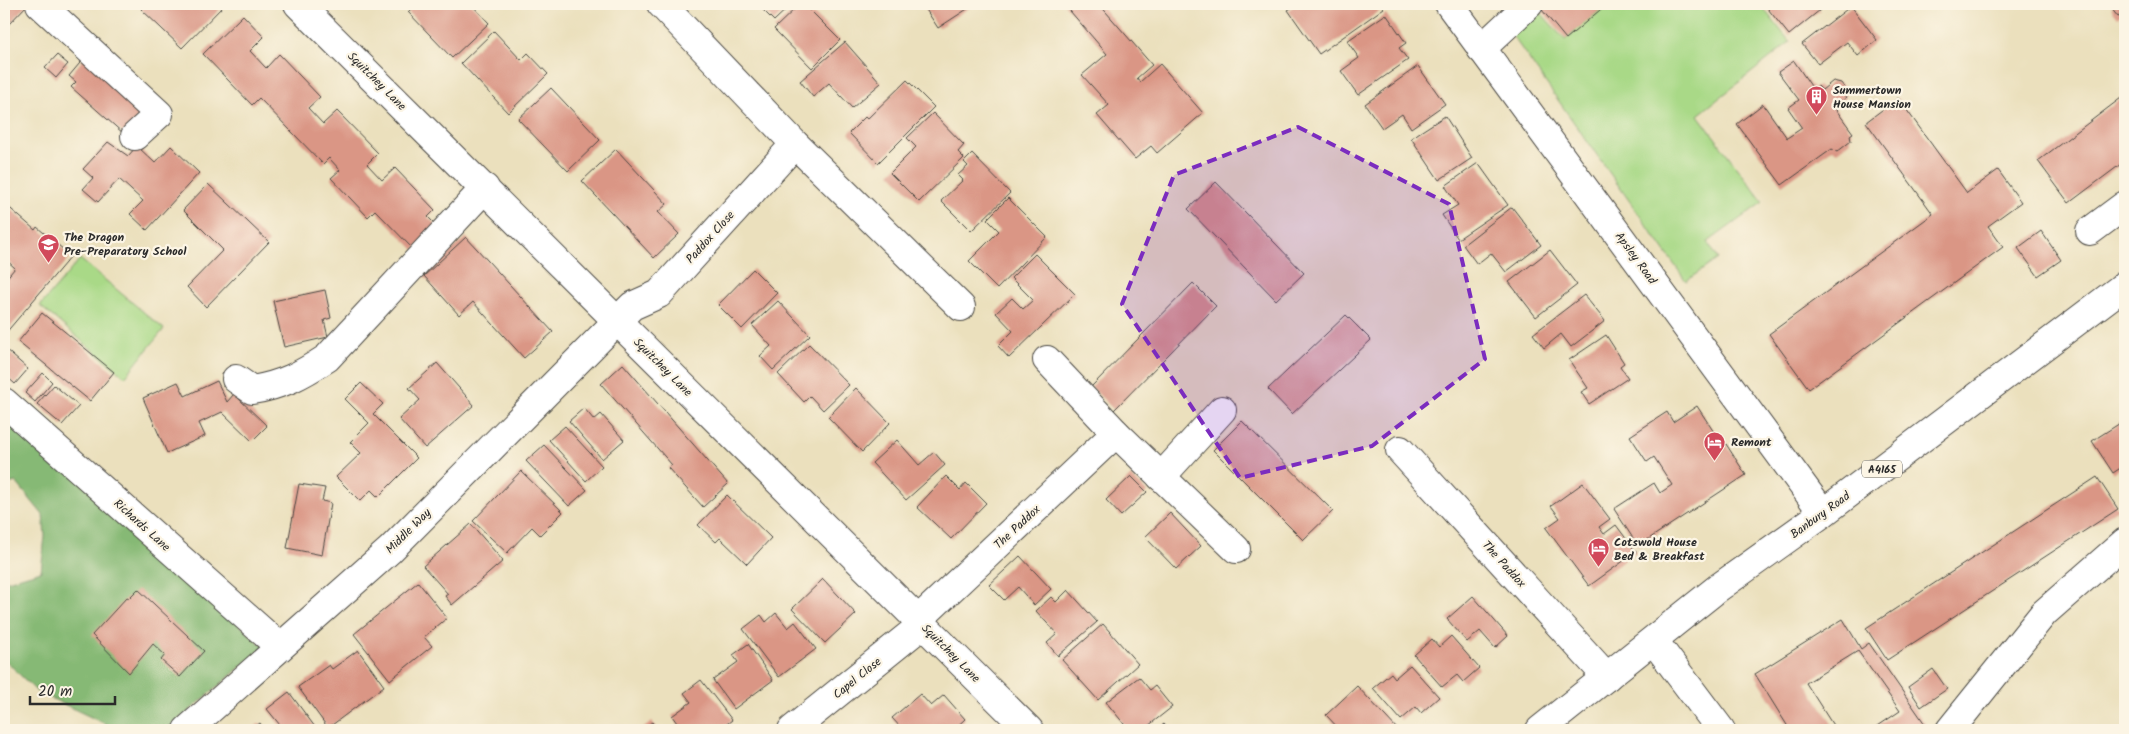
<svg xmlns="http://www.w3.org/2000/svg" width="2129" height="734" font-family="Kalam,sans-serif">
  <style>
    .green { fill: #a9d987; stroke: #6a8259 }
    .forest { fill: #86b974; stroke: #587250 }
    .building { fill: #da9685 }
    .lines { fill: none; stroke-linecap: round; stroke-linejoin: round }
    .minor-casing { stroke: #484641; stroke-width: 30 }
    .major-casing { stroke: #484641; stroke-width: 30 }
    .minor { stroke: #fff; stroke-width: 28 }
    .major { stroke: #fff; stroke-width: 28 }
    .marked { fill: #7b2cbf; fill-opacity: 0.2; stroke: #7b2cbf; stroke-width: 4; stroke-dasharray: 10 6; stroke-linejoin: round }
    .labels { text-anchor: middle; stroke-width: 4.5; stroke-linejoin: round; paint-order: stroke }
    .shield { fill: #fcf5e5; stroke: #6a6863; stroke-width: 1 }
    .shield-label { font-size: 11px; font-weight: bold; fill: #2b2b2b }
    .street-label { font-size: 12px; fill: #2b2b2b; stroke: #fcf5e5 }
    .poi-label { font-size: 12px; font-weight: bold; fill: #2b2b2b; stroke: #fcf5e5; text-anchor: start }
  </style>
  <rect width="100%" height="100%" fill="#fcf5e5"/>
  <filter id="ink" filterUnits="userSpaceOnUse"><feTurbulence type="fractalNoise" baseFrequency=".02" numOctaves="2"/><feDisplacementMap in="SourceGraphic" scale="10" xChannelSelector="R" yChannelSelector="G"/><feConvolveMatrix kernelMatrix="1 2 1 2 8 2 1 2 1" color-interpolation-filters="sRGB"/></filter>
  <filter id="wash" filterUnits="userSpaceOnUse"><feTurbulence type="fractalNoise" baseFrequency=".0096" numOctaves="4" result="noise"/><feDisplacementMap in="SourceGraphic" scale="20" xChannelSelector="R" yChannelSelector="G"/><feGaussianBlur stdDeviation="1.12" result="paint"/><feColorMatrix in="noise" values="0 0 0 0 0 0 0 0 0 0 0 0 0 0 0 0 0 1.4 0 .05"/><feComposite in="paint" operator="in"/></filter>
  <g filter="url(#wash)">
    <rect width="100%" height="100%" fill="#ebe0bd"/>
    <g class="green">
      <polygon points="1607,4 1760,4 1790,42 1698,115 1763,202 1708,242 1718,259 1686,281 1512,35 1540,12 1565,40"/>
      <polygon points="80,259 164,329 125,377 40,306"/>
    </g>
    <polygon class="forest" points="4,412 264,647 167,730 118,730 36,691 4,659 4,582 41,571 45,536 43,515 16,482 4,485"/>
    <g id="blocks">
      <g class="building">
        <polygon points="4,4 28,4 8,25 4,20"/>
        <polygon points="147,4 225,4 182,48 141,9"/>
        <polygon points="416,4 471,4 489,23 452,58 408,12"/>
        <polygon points="757,4 792,4 774,21"/>
        <polygon points="800,4 804,4 840,40 812,68 774,29"/>
        <polygon points="931,4 975,4 938,28 925,8"/>
        <polygon points="1064,4 1099,4 1152,65 1137,78 1140,82 1160,64 1203,113 1157,153 1151,146 1135,159 1097,115 1109,105 1082,75 1107,54"/>
        <polygon points="1297,4 1380,4 1384,8 1319,54 1288,10"/>
        <polygon points="1550,4 1607,4 1566,39 1542,10"/>
        <polygon points="1764,4 1814,4 1820,10 1789,35"/>
        <polygon points="2113,4 2125,4 2125,19 2122,15 2118,17 2111,8 2114,5"/>
        <polygon points="1851,6 1877,40 1858,56 1847,42 1818,64 1802,44"/>
        <polygon points="1386,14 1406,43 1399,48 1408,60 1358,95 1341,71 1359,58 1347,41"/>
        <polygon points="243,15 264,37 250,51 266,68 279,54 320,97 308,108 323,124 337,111 378,153 367,164 382,180 395,168 435,210 428,217 438,227 414,250 375,210 368,217 331,178 340,170 329,158 323,164 259,98 252,105 203,54"/>
        <polygon points="494,31 521,60 528,53 548,74 508,113 461,63"/>
        <polygon points="845,42 881,83 852,108 829,83 813,97 800,81"/>
        <polygon points="57,55 68,64 56,78 45,68"/>
        <polygon points="85,57 143,112 124,134 71,87 76,82 69,76"/>
        <polygon points="1794,61 1813,89 1818,86 1822,90 1833,81 1841,83 1847,91 1845,99 1834,107 1853,133 1850,135 1851,141 1837,152 1832,149 1782,185 1737,124 1763,104 1787,138 1802,128 1788,108 1799,100 1778,72"/>
        <polygon points="1418,66 1445,104 1411,128 1402,114 1382,128 1365,104"/>
        <polygon points="907,80 934,107 878,163 849,133 865,117 867,119"/>
        <polygon points="551,88 600,140 568,171 518,119"/>
        <polygon points="2125,95 2125,161 2069,203 2038,161"/>
        <polygon points="1898,98 1967,193 1998,170 2021,202 1988,226 2003,247 1809,389 1769,334 1933,214 1866,122"/>
        <polygon points="933,113 964,145 958,152 964,158 919,202 890,173 916,147 907,138"/>
        <polygon points="1445,116 1472,158 1439,180 1411,138"/>
        <polygon points="108,142 128,156 137,146 155,163 171,146 199,173 147,230 130,214 143,201 119,179 98,202 83,189 93,178 83,169"/>
        <polygon points="616,149 667,204 658,212 679,234 654,258 582,181"/>
        <polygon points="972,154 1010,193 971,231 941,201 963,180 958,175 968,166 964,162"/>
        <polygon points="1478,163 1508,205 1458,239 1442,215 1458,205 1445,186"/>
        <polygon points="1216,182 1304,273 1276,300 1188,209"/>
        <polygon points="208,184 269,242 206,307 187,287 223,250 183,210"/>
        <polygon points="1008,198 1047,237 997,289 969,261 999,231 987,219"/>
        <polygon points="4,203 35,230 37,227 71,256 4,335 4,281 15,268 4,258"/>
        <polygon points="1512,207 1541,245 1506,272 1491,253 1477,264 1463,245"/>
        <polygon points="2041,231 2061,260 2038,276 2018,248"/>
        <polygon points="466,237 553,332 524,358 473,302 459,315 424,276"/>
        <polygon points="1550,250 1577,285 1536,317 1509,282"/>
        <polygon points="1035,254 1075,294 1009,358 998,346 1013,331 996,313 1012,298 1023,309 1033,300 1011,278"/>
        <polygon points="753,269 777,293 742,329 718,305"/>
        <polygon points="1193,283 1216,306 1114,410 1091,387"/>
        <polygon points="325,290 331,318 324,320 328,337 284,347 273,301"/>
        <polygon points="1584,295 1605,321 1571,347 1561,334 1544,348 1533,334"/>
        <polygon points="778,301 810,335 773,370 760,356 771,346 752,325"/>
        <polygon points="42,313 114,372 90,401 18,342"/>
        <polygon points="1346,315 1371,340 1292,414 1268,389"/>
        <polygon points="1606,335 1624,363 1620,366 1628,378 1589,404 1581,392 1588,388 1569,360"/>
        <polygon points="809,344 849,385 823,410 810,396 804,402 778,374"/>
        <polygon points="4,348 28,369 15,384 4,374"/>
        <polygon points="437,363 474,405 425,448 399,419 420,400 409,388"/>
        <polygon points="623,364 728,484 703,507 668,468 672,465 601,384"/>
        <polygon points="43,373 52,382 35,402 25,393"/>
        <polygon points="217,381 227,402 234,394 267,426 252,441 222,412 199,423 205,436 167,453 143,398 178,382 185,396"/>
        <polygon points="361,383 383,404 373,414 417,458 378,497 371,490 360,501 336,477 361,453 350,442 369,423 345,399"/>
        <polygon points="54,385 79,406 62,425 37,404"/>
        <polygon points="856,388 890,423 862,452 828,417"/>
        <polygon points="1697,406 1723,446 1726,444 1746,475 1638,546 1614,509 1654,483 1660,493 1672,485 1654,457 1647,462 1630,436 1667,412 1673,422"/>
        <polygon points="584,408 594,420 601,414 624,440 602,459 569,421"/>
        <polygon points="2125,420 2125,465 2113,473 2092,441"/>
        <polygon points="1242,421 1333,511 1303,540 1213,450"/>
        <polygon points="565,426 602,466 586,481 549,440"/>
        <polygon points="897,440 919,465 934,452 945,465 906,500 872,463"/>
        <polygon points="544,445 587,490 569,506 526,461"/>
        <polygon points="521,471 563,512 540,535 532,527 507,553 473,521"/>
        <polygon points="946,476 960,490 966,483 986,503 951,539 917,507"/>
        <polygon points="1131,476 1147,492 1121,516 1106,500"/>
        <polygon points="2097,477 2118,509 1887,660 1866,628"/>
        <polygon points="1583,483 1610,519 1599,527 1604,534 1616,525 1636,552 1589,586 1546,528 1560,518 1551,506"/>
        <polygon points="299,484 325,488 322,501 331,503 322,555 287,548"/>
        <polygon points="727,495 771,538 747,564 720,538 716,542 698,525"/>
        <polygon points="1170,513 1201,546 1176,569 1145,537"/>
        <polygon points="471,524 503,561 452,605 445,596 448,594 423,566"/>
        <polygon points="1020,556 1051,589 1034,605 1018,587 1004,600 989,585"/>
        <polygon points="823,579 856,614 825,643 792,609"/>
        <polygon points="418,582 447,618 424,637 432,646 390,680 354,634"/>
        <polygon points="138,589 204,651 180,677 161,660 165,655 153,644 129,673 92,635 127,597 129,598"/>
        <polygon points="1068,590 1097,622 1058,656 1047,643 1057,634 1036,611 1051,597 1056,602"/>
        <polygon points="1473,596 1508,636 1495,648 1480,631 1467,642 1447,619"/>
        <polygon points="776,613 788,628 795,622 816,649 779,677 743,629 761,615 766,622"/>
        <polygon points="1843,619 1861,649 1869,643 1925,724 1916,730 1872,730 1900,711 1858,651 1806,683 1836,730 1790,730 1755,674"/>
        <polygon points="1103,624 1138,664 1098,700 1062,660"/>
        <polygon points="1451,636 1479,668 1463,682 1457,675 1442,687 1414,655 1432,639 1439,647"/>
        <polygon points="748,644 773,680 734,709 713,680 738,662 733,655"/>
        <polygon points="358,650 384,686 328,728 298,687 329,665 332,669"/>
        <polygon points="1410,665 1439,697 1421,713 1416,707 1401,720 1373,688 1391,673 1395,678"/>
        <polygon points="1933,669 1947,689 1921,707 1908,687"/>
        <polygon points="1139,677 1150,690 1155,686 1172,707 1143,730 1129,730 1106,702"/>
        <polygon points="701,680 732,720 719,730 682,730 672,716 691,702 684,693"/>
        <polygon points="1357,686 1398,730 1340,730 1326,715"/>
        <polygon points="289,692 315,727 311,730 284,730 267,709"/>
        <polygon points="920,694 931,706 944,695 965,719 953,730 903,730 892,718"/>
        <polygon points="652,722 659,730 641,730"/>
        <polygon points="260,723 265,730 251,730"/>
        <polygon points="1164,724 1169,730 1156,730"/>
      </g>
    </g>
  </g>
  <g filter="url(#ink)">
    <use href="#blocks" fill-opacity="0" stroke="#484641" stroke-width="1"/>
    <g class="lines">
      <defs>
        <g id="minor">
          <polyline points="40,4 159,114 135,136"/>
          <polyline points="298,4 1029,730"/>
          <polyline points="661,4 795,144 961,307"/>
          <polyline points="1449,4 1823,513"/>
          <polyline points="1481,49 1529,4"/>
          <polyline points="2090,231 2125,205"/>
          <polyline points="1047,360 1116,433 1236,549"/>
          <path d="M 236,379 L 252,390 C 283,385 301,375 327,358 L 485,188"/>
          <polyline points="4,402 280,647"/>
          <polyline points="1400,450 1607,677"/>
          <polyline points="1161,477 1222,410"/>
          <polyline points="918,620 1116,433"/>
          <polyline points="1654,641 1721,730"/>
          <polyline points="187,730 390,550 632,306 659,294 795,144"/>
          <polyline points="792,730 922,625"/>
          <polyline points="1950,730 2044,613 2125,542"/>
        </g>
        <polyline id="major" points="1540,730 1718,588 1823,513 2125,285"/>
      </defs>
      <use href="#minor" class="minor-casing"/>
      <use href="#major" class="major-casing"/>
      <use href="#minor" class="minor"/>
      <use href="#major" class="major"/>
    </g>
  </g>
  <path class="marked" d="M 1298,127 L 1449,204 L 1485,359 L 1372,446 L 1240,478 L 1122,304 L 1174,175 Z"/>
  <defs>
    <symbol id="building-pin" viewBox="-11 -11 22 30"><path d="M0 17L-7.5 6A9.5 9.5 0 1 1 7.5 6Z" fill="#d1495b" stroke="#fcf5e5"/><path d="M-4-6H4V6H1V3H-1V6H-4ZM-2.5-4.3h1.7v1.8h-1.7ZM.8-4.3h1.7v1.8H.8ZM-2.5-1h1.7V.8h-1.7ZM.8-1h1.7V.8H.8Z" fill="#fff"/></symbol>
    <symbol id="school-pin" viewBox="-11 -11 22 30"><path d="M0 17L-7.5 6A9.5 9.5 0 1 1 7.5 6Z" fill="#d1495b" stroke="#fcf5e5"/><path d="M0-5L7-2L0 1L-7-2ZM-4 1L0 2.5L4 1V4Q0 6-4 4Z" fill="#fff"/></symbol>
    <symbol id="hotel-pin" viewBox="-11 -11 22 30"><path d="M0 17L-7.5 6A9.5 9.5 0 1 1 7.5 6Z" fill="#d1495b" stroke="#fcf5e5"/><path d="M-6-4.5h1.5V1H6V5H4.5V3h-9V5H-6ZM-4 0a1.8 1.8 0 1 1 3.6 0ZM.5 0V-2.5h3Q6-2.5 6 0Z" fill="#fff"/></symbol>
  </defs>
  <g fill-rule="evenodd">
    <use href="#building-pin" x="1804" y="84" width="25" height="34"/>
    <use href="#school-pin" x="36" y="232" width="25" height="34"/>
    <use href="#hotel-pin" x="1702" y="430" width="25" height="34"/>
    <use href="#hotel-pin" x="1586" y="536" width="25" height="34"/>
  </g>
  <g class="labels">
    <rect class="shield" x="1862" y="460.5" width="40" height="17" rx="4"/>
    <g class="shield-label">
      <text x="1882" y="473">A4165</text>
    </g>
    <g class="street-label">
      <text transform="translate(377 81) rotate(45)" y="4">Squitchey Lane</text>
      <text transform="translate(710 237) rotate(-48)" y="4">Paddox Close</text>
      <text transform="translate(1636 258) rotate(54)" y="4">Apsley Road</text>
      <text transform="translate(663 367) rotate(45)" y="4">Squitchey Lane</text>
      <text transform="translate(1820 515) rotate(-36)" y="4">Banbury Road</text>
      <text transform="translate(142 525) rotate(42)" y="4">Richards Lane</text>
      <text transform="translate(1017 527) rotate(-43)" y="4">The Paddox</text>
      <text transform="translate(408 531) rotate(-45)" y="4">Middle Way</text>
      <text transform="translate(1504 564) rotate(48)" y="4">The Paddox</text>
      <text transform="translate(951 653) rotate(45)" y="4">Squitchey Lane</text>
      <text transform="translate(857 678) rotate(-39)" y="4">Capel Close</text>
    </g>
    <g class="poi-label">
      <text x="1833" y="94">Summertown<tspan x="1833" dy="14">House Mansion</tspan></text>
      <text x="64" y="241">The Dragon<tspan x="64" dy="14">Pre-Preparatory School</tspan></text>
      <text x="1731" y="446">Remont</text>
      <text x="1614" y="546">Cotswold House<tspan x="1614" dy="14">Bed &amp; Breakfast</tspan></text>
    </g>
  </g>
  <rect width="2129" height="734" fill="none" stroke="#fcf5e5" stroke-width="20"/>
  <path d="M30 696v8h85v-8" fill="none" stroke="#2b2b2b" stroke-width="2.5"/>
  <text x="38" y="696" font-size="15" fill="#2b2b2b" stroke="#fcf5e5" stroke-width="4" paint-order="stroke">20 m</text>
</svg>
